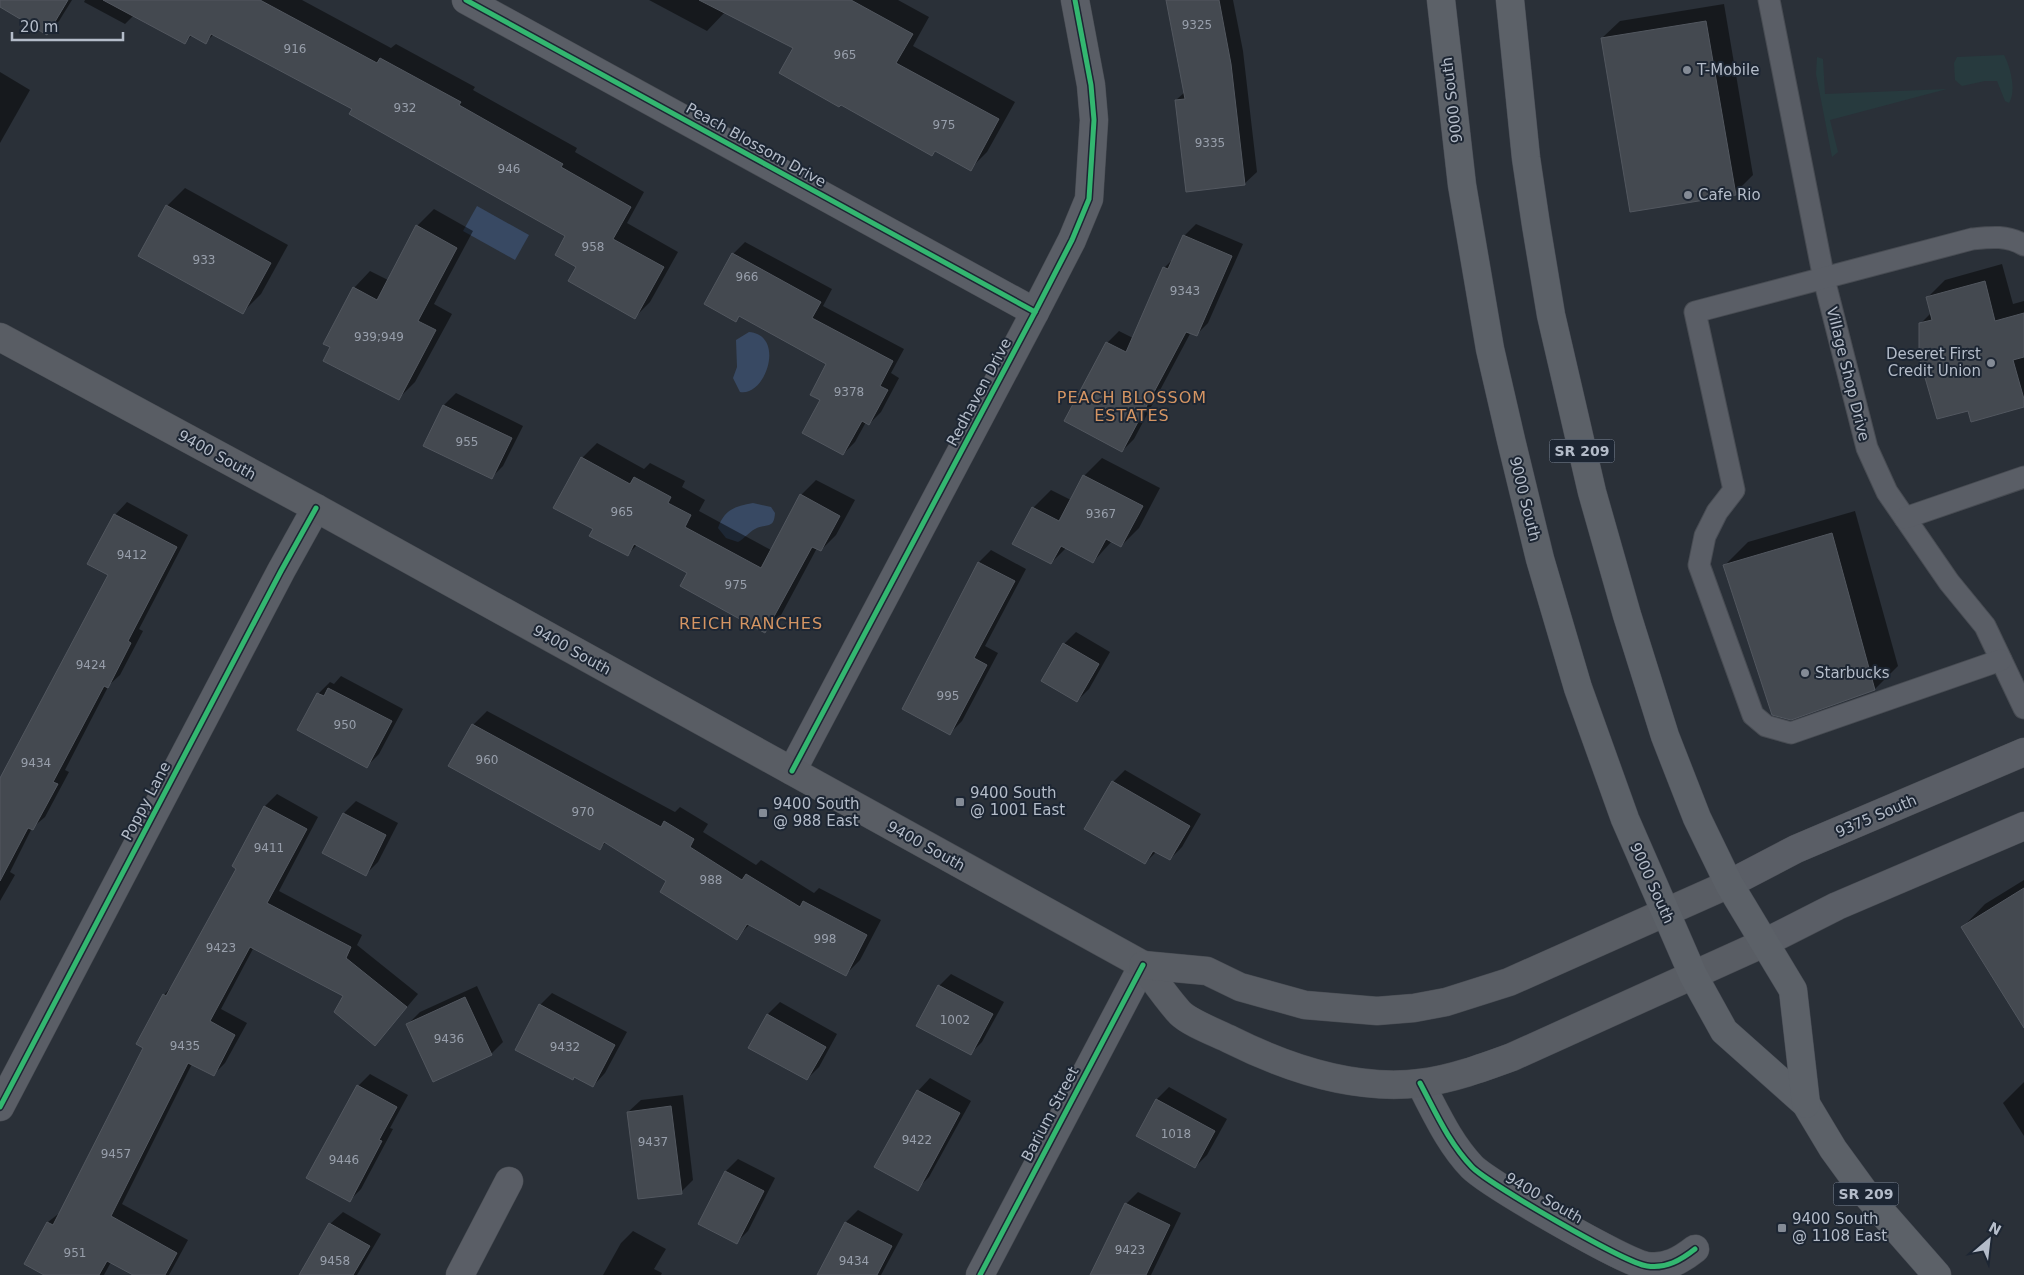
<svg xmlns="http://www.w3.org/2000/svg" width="2024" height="1275" font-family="'DejaVu Sans',sans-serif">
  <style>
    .green { fill: #273a3e }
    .water { fill: #384963 }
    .shadow { fill: #0007 }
    .building { fill: #444950; stroke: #52575f }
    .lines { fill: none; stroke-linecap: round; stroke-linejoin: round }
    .lane-casing { stroke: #484c53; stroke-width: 23 }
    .street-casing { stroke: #484c53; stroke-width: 29 }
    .secondary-casing { stroke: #484c53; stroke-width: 29 }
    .primary-casing { stroke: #484c55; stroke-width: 29 }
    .lane { stroke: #5a5e66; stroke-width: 21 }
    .street { stroke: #5a5e66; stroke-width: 28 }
    .secondary { stroke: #595d64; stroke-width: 28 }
    .primary { stroke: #5c6168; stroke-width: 28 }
    .cycleway-casing { stroke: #1d2633; stroke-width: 8 }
    .cycleway { stroke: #33b770; stroke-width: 5 }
    .poi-dot { fill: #848b96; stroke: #1d2633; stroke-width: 2 }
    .labels { text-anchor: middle; stroke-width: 4; stroke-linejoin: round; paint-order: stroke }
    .number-label { font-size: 12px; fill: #989fab }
    .shield { fill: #1d2633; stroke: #878f9c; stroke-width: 1 }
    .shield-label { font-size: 14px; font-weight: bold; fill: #b4bcc9 }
    .poi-label { font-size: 15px; fill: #b4bcc9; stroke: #1d2633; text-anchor: start }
    .street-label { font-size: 15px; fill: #b4bcc9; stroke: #1d2633 }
    .neighbourhood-label { font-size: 16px; letter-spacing: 1px; fill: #d59563; stroke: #1d2633 }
  </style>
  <rect width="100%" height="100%" fill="#2a3038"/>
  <g class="green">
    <path d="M 2004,55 C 2010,66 2017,91 2009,103 L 2005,101 L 1997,81 L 1985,81 L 1962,86 L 1955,80 L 1954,63 L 1957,57 Z"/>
    <polygon points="1817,57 1823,59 1825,94 1947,89 1830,120 1838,152 1832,157 1816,74"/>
  </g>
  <g class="water">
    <polygon points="477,206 529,235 515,260 463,231"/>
    <path d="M 749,332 C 786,335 766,397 740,392 L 733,378 L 737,367 L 736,340 Z"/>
    <path d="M 753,503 L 771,507 L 775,513 C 774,530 766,523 755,529 C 749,532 744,539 738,542 L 726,538 L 718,528 C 724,510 735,506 753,503 Z"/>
  </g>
  <g class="shadow">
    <polygon points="24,0 72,0 59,21 47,33"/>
    <polygon points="85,0 302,0 391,48 396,44 475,87 473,90 577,148 575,152 644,192 627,223 678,252 650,302 635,317 578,266 567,235 354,108 214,34 206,42 192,35 185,43 134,15 125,24 84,2"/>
    <polygon points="649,0 898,0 929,17 913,46 1015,102 987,152 970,169 936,151 932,155 795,48 725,12 707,31"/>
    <polygon points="1168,0 1233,0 1243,51 1257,172 1244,184 1176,100 1185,92"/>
    <polygon points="1724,4 1753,175 1735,193 1602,38 1620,21"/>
    <polygon points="0,72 30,90 0,143"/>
    <polygon points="185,188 288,245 261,294 243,312 167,206"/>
    <polygon points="434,209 473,231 434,304 452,314 415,382 398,399 332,347 354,288 370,271 388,280 417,226"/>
    <polygon points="1196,224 1243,244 1208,323 1196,335 1191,332 1134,439 1122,451 1107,343 1119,331 1133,338 1164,268 1173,259 1184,236"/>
    <polygon points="745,242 832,289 823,306 904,349 891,373 899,378 881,412 869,424 866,422 855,442 843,454 822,400 828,363 740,315 735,320 733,254"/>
    <polygon points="2002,264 2013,304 2024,301 2024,406 1969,409 1920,324 1931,313 1927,298 1945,280"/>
    <polygon points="456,393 523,426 503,466 491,478 425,445 444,405"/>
    <polygon points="597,443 644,469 650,463 685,481 682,487 705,500 699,511 771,550 801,495 816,480 855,500 836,535 821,550 817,548 780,617 765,632 689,573 638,544 627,555 594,528 582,458"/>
    <polygon points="1102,458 1160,488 1139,528 1121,546 1112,541 1093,562 1066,548 1051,563 1014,543 1033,508 1051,490 1071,500 1084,476"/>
    <polygon points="127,502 188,535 139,629 143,631 120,675 109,685 65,770 69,772 45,817 32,828 10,872 15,875 0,901 0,781 110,574 115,515"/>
    <polygon points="1855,511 1898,666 1875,689 1725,565 1748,542"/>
    <polygon points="991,550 1026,569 985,646 998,653 962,721 950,733 903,709 979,562"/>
    <polygon points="1076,632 1110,652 1089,689 1077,701 1064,644"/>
    <polygon points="341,676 403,709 379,754 367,766 318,694 330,682 334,684"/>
    <polygon points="487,711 675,812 680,807 708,824 703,832 756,865 761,860 814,893 819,888 881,920 860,960 846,974 750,924 736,938 668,880 606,842 600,848 473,725"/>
    <polygon points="1125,770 1201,814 1182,847 1170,859 1157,851 1145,863 1113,782"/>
    <polygon points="277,794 318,817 279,891 362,935 357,945 418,994 375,1045 344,995 254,947 221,1009 247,1023 225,1063 213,1075 192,1064 122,1204 188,1240 169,1275 135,1275 111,1262 104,1275 47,1275 48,1222 62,1211 144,1047 164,995 173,985 238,868 233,866 265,806"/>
    <polygon points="356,801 398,823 378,862 366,874 324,853 344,813"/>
    <polygon points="2024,880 2024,1025 1962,928 1985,904"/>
    <polygon points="951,974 1004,1002 982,1042 970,1054 939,986"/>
    <polygon points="477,986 503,1042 491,1054 408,1024 420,1012"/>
    <polygon points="552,993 627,1032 605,1073 593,1086 575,1076 572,1079 540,1005"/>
    <polygon points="780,1002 837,1034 819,1067 807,1079 750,1047 768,1014"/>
    <polygon points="370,1074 408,1095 390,1128 393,1129 361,1189 349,1201 358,1086"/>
    <polygon points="930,1078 971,1101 929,1177 917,1189 918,1091"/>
    <polygon points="2024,1082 2024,1136 2003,1103"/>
    <polygon points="1169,1087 1227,1119 1207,1155 1195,1167 1137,1136 1157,1099"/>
    <polygon points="683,1095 693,1180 681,1192 628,1112 641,1100"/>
    <polygon points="738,1159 775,1178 748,1231 736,1243 700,1224 726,1171"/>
    <polygon points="1138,1192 1181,1213 1151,1275 1092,1275 1126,1204"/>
    <polygon points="858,1210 903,1234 881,1275 818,1275 846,1222"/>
    <polygon points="343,1212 381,1234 357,1275 301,1275 330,1224"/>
    <polygon points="633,1231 666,1249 654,1269 662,1273 661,1275 603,1275 621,1243"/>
  </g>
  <g class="building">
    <polygon points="0,0 68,0 47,35 0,7"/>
    <polygon points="103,0 260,0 377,63 380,58 461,102 459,105 563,164 561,167 631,207 613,239 664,267 635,319 568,281 576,267 555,255 565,236 349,114 352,109 211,34 206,44 190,35 185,44"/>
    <polygon points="699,0 851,0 913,34 896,63 999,119 971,171 935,151 932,156 841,105 839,107 779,73 793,48"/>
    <polygon points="1166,0 1219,0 1231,64 1245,185 1186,192 1175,100 1185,99"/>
    <polygon points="1706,21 1736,195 1630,212 1601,38"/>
    <polygon points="166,205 271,263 243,314 138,256"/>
    <polygon points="416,225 457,248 418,321 436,330 399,400 323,361 330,347 323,344 353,287 377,300"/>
    <polygon points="1183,235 1232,256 1197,336 1186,332 1122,452 1064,421 1106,342 1126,352 1163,267 1168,269"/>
    <polygon points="732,253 821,302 812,318 893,361 880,386 888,390 869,425 862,421 843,455 802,433 820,400 810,395 826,364 739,316 736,322 704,304"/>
    <polygon points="1985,281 1995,321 2024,313 2024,357 2013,360 2024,399 2024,407 1971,422 1968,411 1937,419 1919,357 1919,323 1932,320 1926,297"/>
    <polygon points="443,405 512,438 492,479 423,446"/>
    <polygon points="581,457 630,484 634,477 671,497 668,503 691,515 685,527 761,568 800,494 840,516 821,551 812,547 765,633 680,586 687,573 634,544 628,556 589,536 593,529 553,508"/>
    <polygon points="1083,475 1143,506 1121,547 1106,539 1093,563 1061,546 1051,564 1012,544 1032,507 1059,521"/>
    <polygon points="114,514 177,547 128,641 131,643 108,688 104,686 53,782 58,784 33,830 28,828 0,881 0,778 108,575 87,564"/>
    <polygon points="1832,533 1875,690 1791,720 1772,715 1723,565"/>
    <polygon points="978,562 1015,581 974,658 987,665 950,735 902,709"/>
    <polygon points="1063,643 1099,664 1077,702 1041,681"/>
    <polygon points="328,688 392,721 367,768 297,730 317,693 324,696"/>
    <polygon points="472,724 661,827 664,821 694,839 690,847 742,880 746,874 800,907 803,901 867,935 846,976 747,924 737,940 660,892 666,881 604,842 600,850 448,766"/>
    <polygon points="1112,781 1190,826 1170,860 1153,851 1145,864 1084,829"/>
    <polygon points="264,806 307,829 267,903 351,947 346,958 407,1007 375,1046 334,1012 343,996 250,947 210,1021 235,1035 214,1076 188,1063 111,1216 177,1253 165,1275 133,1275 107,1261 99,1275 44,1275 24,1264 47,1222 53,1225 143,1048 136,1044 163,994 166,996 236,869 232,866"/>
    <polygon points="343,813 386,835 366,876 322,853"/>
    <polygon points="2024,888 2024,1028 1961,927"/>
    <polygon points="938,985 993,1014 971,1055 916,1026"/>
    <polygon points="465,997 492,1055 433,1082 406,1024"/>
    <polygon points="539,1004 615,1045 593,1087 574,1077 573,1080 515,1050"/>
    <polygon points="767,1014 826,1047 807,1080 748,1048"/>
    <polygon points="357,1085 397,1107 379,1140 382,1141 350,1202 306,1178"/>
    <polygon points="917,1090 960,1113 918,1191 874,1167"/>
    <polygon points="1156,1099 1215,1131 1195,1168 1136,1136"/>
    <polygon points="671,1106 682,1194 638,1199 627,1112"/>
    <polygon points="725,1171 764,1191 737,1244 698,1224"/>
    <polygon points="1125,1203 1170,1225 1146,1275 1090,1275"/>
    <polygon points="845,1222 892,1246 877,1275 817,1275"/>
    <polygon points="329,1223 370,1246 353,1275 299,1275"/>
  </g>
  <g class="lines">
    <defs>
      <g id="lane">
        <polyline points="1769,0 1824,279 1867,448 1887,492 1949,582 1985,626 2024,708"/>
        <polyline points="1905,518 2024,477"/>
        <path d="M 2001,660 L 1791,733 L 1766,726 L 1753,715 L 1699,565 L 1705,536 L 1717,512 L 1734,490 L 1695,312 L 1972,239 C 1991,237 2007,235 2024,245"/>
      </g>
      <g id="street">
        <polyline points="466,0 1035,312"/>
        <polyline points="792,771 1035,312 1072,240 1089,199 1094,120 1091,85 1075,0"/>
        <polyline points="1729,884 1796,849 2024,752"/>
        <polyline points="1764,943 1837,906 2024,826"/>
        <path d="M 1420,1083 C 1436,1113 1449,1143 1472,1167 C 1489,1184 1625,1263 1647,1266 C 1666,1269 1681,1260 1695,1249"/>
        <polyline points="0,1107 281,571 316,508"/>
        <polyline points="460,1275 509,1181"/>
        <polyline points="980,1275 1143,965"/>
      </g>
      <g id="secondary">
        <path d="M 0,337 L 316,508 L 1143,965 C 1155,981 1167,999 1180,1013 C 1190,1023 1217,1033 1231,1040 C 1289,1069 1355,1091 1421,1083 C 1452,1079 1482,1068 1512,1057 L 1764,943"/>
        <polyline points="1143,965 1207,971 1240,987 1305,1005 1377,1011 1414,1008 1446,1002 1509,982 1729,884"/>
      </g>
      <g id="primary">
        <polyline points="1441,0 1462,185 1490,349 1511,440 1540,559 1578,688 1625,819 1693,975 1724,1031 1806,1104 1833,1149 1865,1193 1937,1275"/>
        <polyline points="1510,0 1526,158 1536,225 1551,315 1592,492 1627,615 1665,736 1697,818 1729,884 1793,990 1806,1104"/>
      </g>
    </defs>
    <use href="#lane" class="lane-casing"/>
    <use href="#street" class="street-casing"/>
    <use href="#secondary" class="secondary-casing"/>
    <use href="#primary" class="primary-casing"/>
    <use href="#lane" class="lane"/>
    <use href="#street" class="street"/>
    <use href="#secondary" class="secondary"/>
    <use href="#primary" class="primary"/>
    <defs>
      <g id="cycleway">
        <polyline points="466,0 1035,312"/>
        <polyline points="792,771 1035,312 1072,240 1089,199 1094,120 1091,85 1075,0"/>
        <path d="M 1420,1083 C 1436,1113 1449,1143 1472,1167 C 1489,1184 1625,1263 1647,1266 C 1666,1269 1681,1260 1695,1249"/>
        <polyline points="0,1107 281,571 316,508"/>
        <polyline points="980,1275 1143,965"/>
      </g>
    </defs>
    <use href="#cycleway" class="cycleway-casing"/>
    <use href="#cycleway" class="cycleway"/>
  </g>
  <g class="poi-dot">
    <circle cx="1687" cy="70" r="5"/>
    <circle cx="1688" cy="195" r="5"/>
    <circle cx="1991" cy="363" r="5"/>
    <circle cx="1805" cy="673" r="5"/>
    <rect x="955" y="797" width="10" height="10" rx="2.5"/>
    <rect x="758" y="808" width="10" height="10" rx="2.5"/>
    <rect x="1777" y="1223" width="10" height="10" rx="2.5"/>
  </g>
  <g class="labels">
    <g class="number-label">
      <text x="1197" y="29">9325</text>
      <text x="295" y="53">916</text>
      <text x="845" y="59">965</text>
      <text x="405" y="112">932</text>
      <text x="944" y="129">975</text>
      <text x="1210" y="147">9335</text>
      <text x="509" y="173">946</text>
      <text x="593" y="251">958</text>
      <text x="204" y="264">933</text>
      <text x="747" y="281">966</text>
      <text x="1185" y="295">9343</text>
      <text x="379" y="341">939;949</text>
      <text x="849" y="396">9378</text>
      <text x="467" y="446">955</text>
      <text x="622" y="516">965</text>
      <text x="1101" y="518">9367</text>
      <text x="132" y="559">9412</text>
      <text x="736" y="589">975</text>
      <text x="91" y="669">9424</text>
      <text x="948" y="700">995</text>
      <text x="345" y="729">950</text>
      <text x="487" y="764">960</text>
      <text x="36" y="767">9434</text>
      <text x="583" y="816">970</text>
      <text x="269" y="852">9411</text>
      <text x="711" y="884">988</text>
      <text x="825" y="943">998</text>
      <text x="221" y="952">9423</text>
      <text x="955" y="1024">1002</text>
      <text x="449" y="1043">9436</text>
      <text x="185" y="1050">9435</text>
      <text x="565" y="1051">9432</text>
      <text x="1176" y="1138">1018</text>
      <text x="917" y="1144">9422</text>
      <text x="653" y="1146">9437</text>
      <text x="116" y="1158">9457</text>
      <text x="344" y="1164">9446</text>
      <text x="1130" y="1254">9423</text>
      <text x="75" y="1257">951</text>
      <text x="335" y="1265">9458</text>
      <text x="854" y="1265">9434</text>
    </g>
    <g class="shield">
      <rect x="1549.5" y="439.5" width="65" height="23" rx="4"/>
      <rect x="1833.5" y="1182.5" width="65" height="23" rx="4"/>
    </g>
    <g class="shield-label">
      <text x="1582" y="456">SR 209</text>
      <text x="1866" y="1199">SR 209</text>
    </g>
    <g class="poi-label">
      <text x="1697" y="75">T-Mobile</text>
      <text x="1698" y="200">Cafe Rio</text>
      <text x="1981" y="359" text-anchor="end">Deseret First<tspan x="1981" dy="17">Credit Union</tspan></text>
      <text x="1815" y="678">Starbucks</text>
      <text x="970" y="798">9400 South<tspan x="970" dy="17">@ 1001 East</tspan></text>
      <text x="773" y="809">9400 South<tspan x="773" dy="17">@ 988 East</tspan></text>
      <text x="1792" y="1224">9400 South<tspan x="1792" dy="17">@ 1108 East</tspan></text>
    </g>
    <g class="street-label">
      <text transform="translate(1452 100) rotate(-97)" y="5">9000 South</text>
      <text transform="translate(756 145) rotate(29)" y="5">Peach Blossom Drive</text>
      <text transform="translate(1848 374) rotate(76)" y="5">Village Shop Drive</text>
      <text transform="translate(979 392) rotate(-62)" y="5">Redhaven Drive</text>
      <text transform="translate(217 455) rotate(29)" y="5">9400 South</text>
      <text transform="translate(1525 499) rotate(76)" y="5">9000 South</text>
      <text transform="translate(572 650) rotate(29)" y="5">9400 South</text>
      <text transform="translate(146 801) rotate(-62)" y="5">Poppy Lane</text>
      <text transform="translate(1876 816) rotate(-23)" y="5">9375 South</text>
      <text transform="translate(926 846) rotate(29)" y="5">9400 South</text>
      <text transform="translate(1652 883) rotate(66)" y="5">9000 South</text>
      <text transform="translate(1050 1114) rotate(-62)" y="5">Barium Street</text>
      <text transform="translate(1544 1198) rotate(30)" y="5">9400 South</text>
    </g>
    <g class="neighbourhood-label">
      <text x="1132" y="403">PEACH BLOSSOM<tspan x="1132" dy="18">ESTATES</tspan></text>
      <text x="751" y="629">REICH RANCHES</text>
    </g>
  </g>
  <g transform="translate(1989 1240) rotate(28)" stroke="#1d2633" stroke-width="4" paint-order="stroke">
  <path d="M0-4L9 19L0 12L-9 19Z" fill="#b4bcc9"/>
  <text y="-8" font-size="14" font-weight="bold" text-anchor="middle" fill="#b4bcc9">N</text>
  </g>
  <path d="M12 32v8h111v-8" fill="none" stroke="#b4bcc9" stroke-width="2.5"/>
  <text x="20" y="32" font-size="15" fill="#b4bcc9" stroke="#1d2633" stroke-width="4" paint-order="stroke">20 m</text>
</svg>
